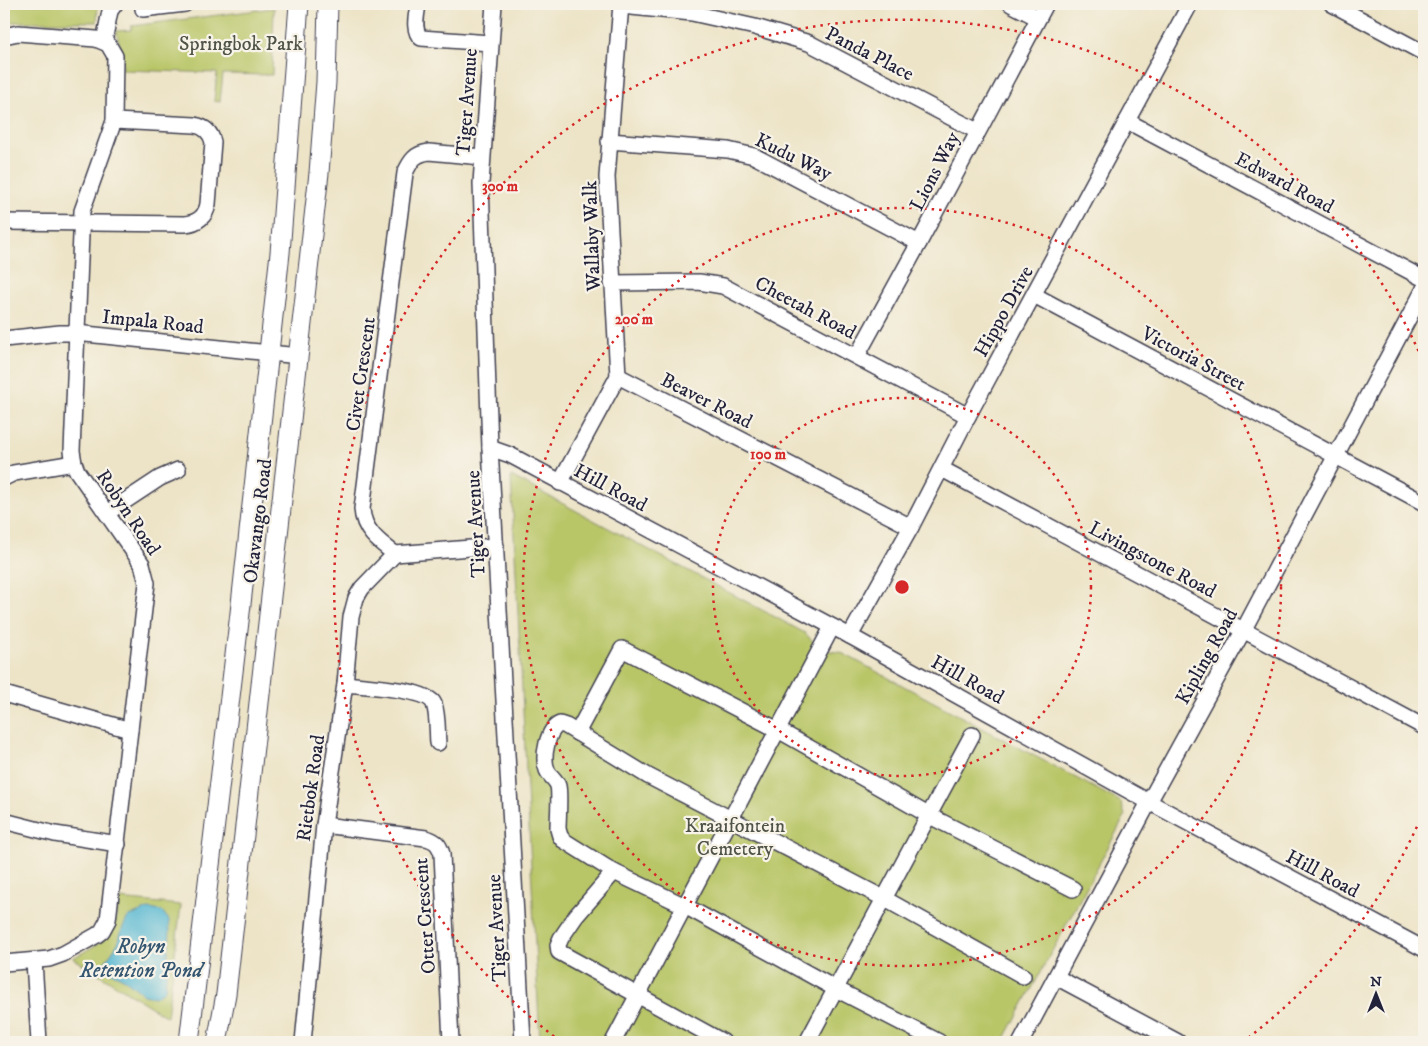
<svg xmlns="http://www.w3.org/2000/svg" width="1428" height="1046" font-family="'IM FELL DW Pica',serif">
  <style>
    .green { fill: #b9c668; stroke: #6e7452 }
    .water { fill: #54b7d2; stroke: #3b6c86 }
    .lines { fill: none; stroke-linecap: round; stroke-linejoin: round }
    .minor-casing { stroke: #403f50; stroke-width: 18 }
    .major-casing { stroke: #403f50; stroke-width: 21 }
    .minor { stroke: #fff; stroke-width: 15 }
    .major { stroke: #fff; stroke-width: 19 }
    .ring { fill: none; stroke: #d62828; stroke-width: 2.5; stroke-dasharray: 2.5 5 }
    .labels { text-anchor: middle; stroke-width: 4.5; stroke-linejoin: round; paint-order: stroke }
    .park-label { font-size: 20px; fill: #4f5348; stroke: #f7f3e8 }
    .street-label { font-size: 20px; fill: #22223b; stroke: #f7f3e8 }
    .water-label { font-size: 21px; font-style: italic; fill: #345670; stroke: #f7f3e8 }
    .centre { fill: #d62828; stroke: #f7f3e8; stroke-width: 2.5 }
    .ring-label { font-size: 15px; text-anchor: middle; font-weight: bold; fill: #d62828; stroke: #f7f3e8; stroke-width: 4.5; stroke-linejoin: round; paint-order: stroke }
  </style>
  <rect width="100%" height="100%" fill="#f7f3e8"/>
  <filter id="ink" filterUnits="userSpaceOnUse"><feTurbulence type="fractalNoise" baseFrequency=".02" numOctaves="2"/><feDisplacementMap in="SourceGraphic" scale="10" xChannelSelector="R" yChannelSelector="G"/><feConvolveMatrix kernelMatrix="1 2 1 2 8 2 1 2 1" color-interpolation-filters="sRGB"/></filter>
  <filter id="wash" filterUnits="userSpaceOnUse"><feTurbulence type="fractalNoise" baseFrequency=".0096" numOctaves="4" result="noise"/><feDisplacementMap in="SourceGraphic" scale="20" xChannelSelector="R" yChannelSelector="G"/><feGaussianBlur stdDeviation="1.12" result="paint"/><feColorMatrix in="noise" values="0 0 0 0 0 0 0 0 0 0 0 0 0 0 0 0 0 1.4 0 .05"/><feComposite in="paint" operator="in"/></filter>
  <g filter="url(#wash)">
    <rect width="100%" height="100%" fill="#ede4c7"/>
    <g class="green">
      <polygon points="4,4 98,4 97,22 6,22 4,19"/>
      <polygon points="274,8 272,75 223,74 220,102 214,101 217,73 123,70 122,53 116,31 131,30 131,26"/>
      <path d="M 511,476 L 805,633 C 818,647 820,651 840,652 L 1121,802 L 1125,816 L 1003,1042 L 540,1042 Z"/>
      <path d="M 119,899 L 181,905 L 167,1017 L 73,958 C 106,939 115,939 119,899 Z"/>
    </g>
    <polygon class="water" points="148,909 162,911 169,920 170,931 165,990 155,997 144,995 123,978 107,970 105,962 118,943 122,929 128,917"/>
  </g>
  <g filter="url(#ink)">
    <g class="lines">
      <defs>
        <g id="minor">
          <path d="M 418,4 C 417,14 412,30 421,38 L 490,43"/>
          <polyline points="494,4 481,183 490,448 523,1042"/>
          <polyline points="1011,4 1038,18"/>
          <polyline points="1332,4 1424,53"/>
          <polyline points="621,6 692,13 755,27 809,43 977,131"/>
          <polyline points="143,9 185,4"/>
          <polyline points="4,36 18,33 96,39 108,44 115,56 114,121 82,211 72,451 74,463 77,471 142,564 147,583 108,920 102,931 97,935 63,954 49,959 4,963"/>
          <polyline points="104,41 110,11 115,4"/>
          <polyline points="1127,121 1424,279"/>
          <polyline points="609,141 728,150 754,156 919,243"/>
          <path d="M 482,157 L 429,152 C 415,154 411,160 405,173 L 362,509 C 363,530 379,542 395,554 L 496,546"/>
          <path d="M 4,222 L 185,224 C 198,223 206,216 208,204 L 213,142 C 211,133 205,127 195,125 L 114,121"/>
          <polyline points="612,283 699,282 723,286 968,416"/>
          <polyline points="1034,295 1424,503"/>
          <polyline points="4,339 60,333 76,333 299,356"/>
          <polyline points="857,356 919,243 1046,4"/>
          <polyline points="618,376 911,527"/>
          <polyline points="490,448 510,455 850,636 1149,802 1424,949"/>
          <polyline points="942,469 1424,727"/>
          <polyline points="4,478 14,473 74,463"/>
          <polyline points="560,483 618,376 607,177 621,4"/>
          <polyline points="107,513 160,478 178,470"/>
          <polyline points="850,636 911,527 968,416 1190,4"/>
          <path d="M 345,684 C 361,686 428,689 434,704 C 438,715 437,731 438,743"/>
          <polyline points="4,694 130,730"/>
          <polyline points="577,733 622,649 778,730 930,816 1073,889"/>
          <polyline points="4,821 55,834 118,844"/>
          <path d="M 324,825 L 426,838 C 436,841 439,844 442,854 L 451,1042"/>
          <polyline points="614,872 576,916 561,938 558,945 559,952 723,1042"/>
          <polyline points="34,961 39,1042"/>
          <polyline points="1056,977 1178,1042"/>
          <polyline points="303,1042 324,825 345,684 351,617 356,598 362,588 395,554"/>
          <polyline points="613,1042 832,627"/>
          <polyline points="807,1042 972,735"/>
          <path d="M 939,1042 L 836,989 L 685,906 L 614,872 L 563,840 L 560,836 L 558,829 C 558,819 560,793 558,786 C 556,779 549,776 547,770 C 542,758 547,729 560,724 L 566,726 L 648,776 L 885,899 L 1023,976"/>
          <polyline points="1021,1042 1149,802 1243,631 1424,289"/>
        </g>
        <g id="major">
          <polyline points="189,1042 240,613 280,253 299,4"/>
          <polyline points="217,1042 226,994 319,173 326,82 328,4"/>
        </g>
      </defs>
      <use href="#minor" class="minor-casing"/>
      <use href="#major" class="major-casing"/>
      <use href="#minor" class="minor"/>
      <use href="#major" class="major"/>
    </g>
  </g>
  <g class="ring">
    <circle cx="902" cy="587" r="189"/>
    <circle cx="902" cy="587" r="379"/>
    <path d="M1423 813A568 568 0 0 1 1244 1041M560 1041A568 568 0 1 1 1423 361"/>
  </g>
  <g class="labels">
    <g class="park-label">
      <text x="241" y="50">Springbok Park</text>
      <text x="735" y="832">Kraaifontein<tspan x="735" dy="23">Cemetery</tspan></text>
    </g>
    <g class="street-label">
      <text transform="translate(870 53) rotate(27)" y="7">Panda Place</text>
      <text transform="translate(466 102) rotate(-86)" y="7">Tiger Avenue</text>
      <text transform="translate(794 156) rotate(26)" y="7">Kudu Way</text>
      <text transform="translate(934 171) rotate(-63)" y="7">Lions Way</text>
      <text transform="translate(1285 182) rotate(28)" y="7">Edward Road</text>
      <text transform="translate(591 236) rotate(-92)" y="7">Wallaby Walk</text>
      <text transform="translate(806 307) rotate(28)" y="7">Cheetah Road</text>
      <text transform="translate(1003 311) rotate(-61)" y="7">Hippo Drive</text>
      <text transform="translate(153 321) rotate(6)" y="7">Impala Road</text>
      <text transform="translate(1194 358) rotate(28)" y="7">Victoria Street</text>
      <text transform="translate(360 374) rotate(-82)" y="7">Civet Crescent</text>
      <text transform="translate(707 400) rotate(27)" y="7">Beaver Road</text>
      <text transform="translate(611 487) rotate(28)" y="7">Hill Road</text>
      <text transform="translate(129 512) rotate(56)" y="7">Robyn Road</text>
      <text transform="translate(257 521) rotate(-83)" y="7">Okavango Road</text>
      <text transform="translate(475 524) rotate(-93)" y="7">Tiger Avenue</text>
      <text transform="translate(1153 559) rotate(28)" y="7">Livingstone Road</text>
      <text transform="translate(1206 656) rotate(-61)" y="7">Kipling Road</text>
      <text transform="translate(968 679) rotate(29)" y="7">Hill Road</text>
      <text transform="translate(310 788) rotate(-82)" y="7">Rietbok Road</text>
      <text transform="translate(1323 873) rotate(28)" y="7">Hill Road</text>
      <text transform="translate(424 916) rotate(-94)" y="7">Otter Crescent</text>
      <text transform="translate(496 928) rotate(-93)" y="7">Tiger Avenue</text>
    </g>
    <g class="water-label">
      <text x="141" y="953">Robyn<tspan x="141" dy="24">Retention Pond</tspan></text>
    </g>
  </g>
  <circle cx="902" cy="587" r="8" class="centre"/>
  <g class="ring-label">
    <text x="500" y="191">300 m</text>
    <text x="634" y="324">200 m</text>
    <text x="768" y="459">100 m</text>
  </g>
  <rect width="1428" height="1046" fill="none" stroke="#f7f3e8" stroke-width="20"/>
  <g transform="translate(1376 994)" stroke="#f7f3e8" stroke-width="4" paint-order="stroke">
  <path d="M0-4L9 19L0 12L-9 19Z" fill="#22223b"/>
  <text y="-8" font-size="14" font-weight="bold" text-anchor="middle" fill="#22223b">N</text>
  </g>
</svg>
